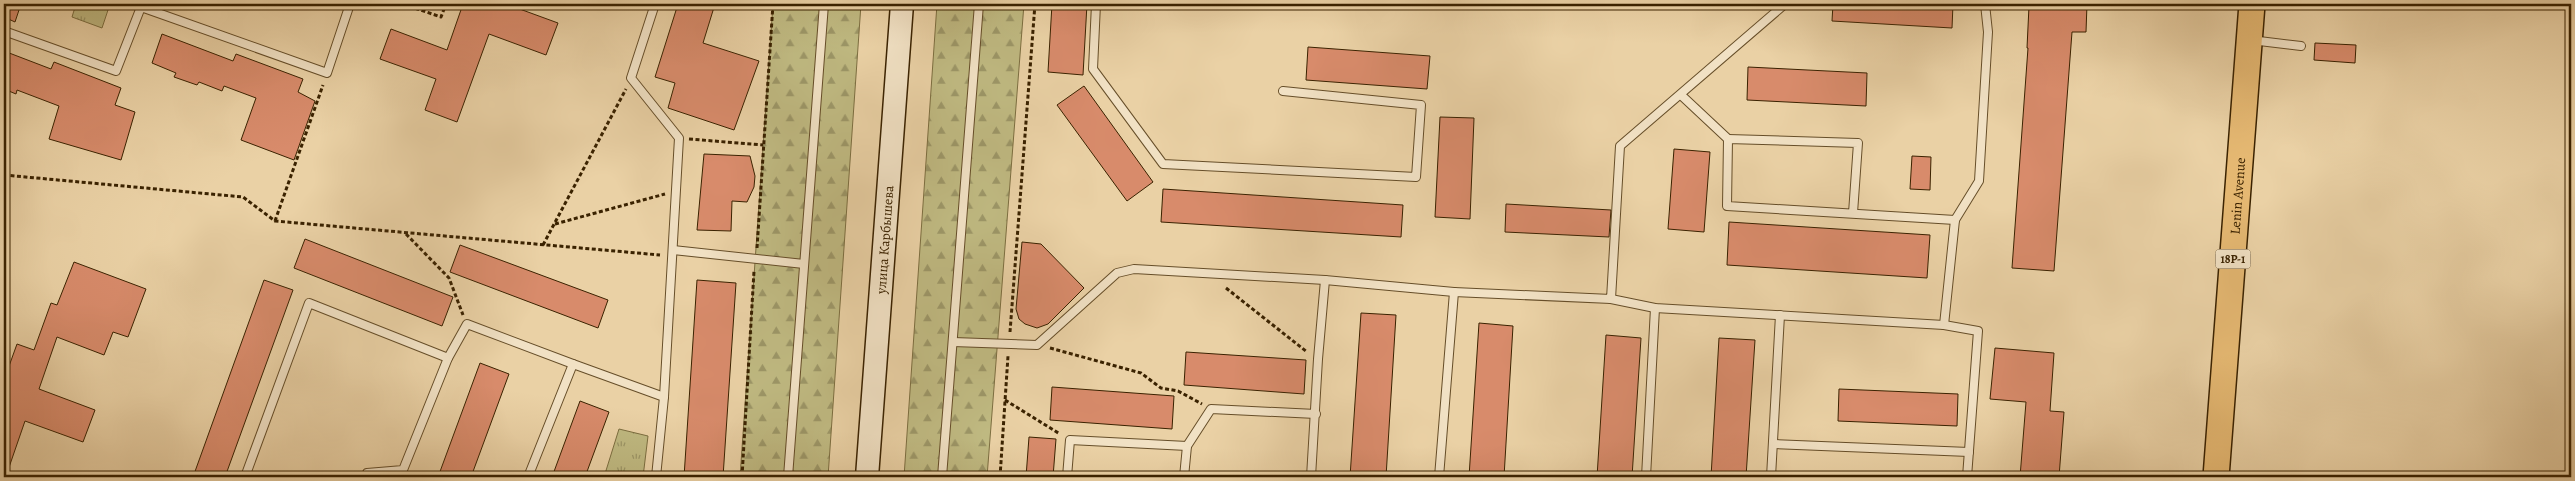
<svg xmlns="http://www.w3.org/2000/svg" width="2575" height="481" font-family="Alegreya,serif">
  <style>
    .grass { fill: url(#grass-tufts); stroke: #7c6e40 }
    .forest { fill: url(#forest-firs); stroke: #7c6e40 }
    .building { fill: #d88b6b; stroke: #3a2200 }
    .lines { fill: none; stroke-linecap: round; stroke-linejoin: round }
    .lane-casing { stroke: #664e29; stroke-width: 10 }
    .secondary-casing { stroke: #3a2200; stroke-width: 25 }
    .primary-casing { stroke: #3a2200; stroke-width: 28 }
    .path { stroke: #3a2200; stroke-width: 3; stroke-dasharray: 4 2.5; stroke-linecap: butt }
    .lane { stroke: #f1e1c4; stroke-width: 8 }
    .secondary { stroke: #f1e1c4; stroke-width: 22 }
    .primary { stroke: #e5b872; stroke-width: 25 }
    .labels { text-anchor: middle; stroke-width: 4.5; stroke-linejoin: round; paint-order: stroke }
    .shield { fill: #f1e1c4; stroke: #715b3b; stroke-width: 1 }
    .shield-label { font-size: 12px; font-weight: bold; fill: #3a2200 }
    .street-label { font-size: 14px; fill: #3a2200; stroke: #f1e1c4 }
  </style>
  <defs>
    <pattern id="grass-tufts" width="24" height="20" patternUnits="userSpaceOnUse" patternTransform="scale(1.25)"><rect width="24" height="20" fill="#bfb981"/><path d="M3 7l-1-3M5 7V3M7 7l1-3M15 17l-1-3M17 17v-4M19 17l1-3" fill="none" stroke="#9c9667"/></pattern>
    <pattern id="forest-firs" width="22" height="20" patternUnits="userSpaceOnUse" patternTransform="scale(1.25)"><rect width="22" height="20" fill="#bfb981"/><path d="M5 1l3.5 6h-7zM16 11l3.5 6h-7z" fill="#9c9667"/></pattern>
  </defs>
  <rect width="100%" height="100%" fill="#ead1a5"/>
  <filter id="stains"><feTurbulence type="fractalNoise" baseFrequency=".004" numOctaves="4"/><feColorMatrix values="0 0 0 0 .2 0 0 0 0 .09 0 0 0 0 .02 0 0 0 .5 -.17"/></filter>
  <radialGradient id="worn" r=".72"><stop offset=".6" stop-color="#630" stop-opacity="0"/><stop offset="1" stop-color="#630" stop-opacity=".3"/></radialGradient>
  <g class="grass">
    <polygon points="76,4 110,4 102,28 72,17"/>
    <polygon points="619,429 648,436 643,477 604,477"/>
  </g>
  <g class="forest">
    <polygon points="773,4 861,4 828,477 740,477"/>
    <polygon points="937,4 1024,4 987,477 904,477"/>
  </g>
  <g class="building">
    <polygon points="4,4 21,4 15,22 4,17"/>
    <polygon points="463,4 506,4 558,23 546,55 489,34 457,122 425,110 436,79 380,59 391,29 447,50"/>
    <polygon points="678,4 715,4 703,43 759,61 734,130 668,108 675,83 655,77"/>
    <polygon points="1052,4 1087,4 1083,75 1048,72"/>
    <polygon points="1833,4 1953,4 1952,28 1832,21"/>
    <polygon points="2053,4 2087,4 2086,32 2072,32 2054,271 2012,268 2028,48 2027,48 2029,6 2053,7"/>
    <polygon points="162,34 233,61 236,54 303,79 298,92 315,101 294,160 241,140 256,98 224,86 222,91 199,82 197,85 174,77 176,73 152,63"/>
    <polygon points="2315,43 2356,45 2355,63 2314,60"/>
    <polygon points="1308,47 1430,56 1427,89 1306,80"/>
    <polygon points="4,51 51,69 54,62 121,88 115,105 135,112 121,160 49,139 59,106 17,90 16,94 4,89"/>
    <polygon points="1748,67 1867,73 1866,106 1747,100"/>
    <polygon points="1084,86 1153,182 1127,201 1057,105"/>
    <polygon points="1440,117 1474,118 1470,219 1435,217"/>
    <polygon points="1674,149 1710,152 1704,232 1668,229"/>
    <polygon points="704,154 750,156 755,176 754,187 747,202 732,201 731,231 697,230"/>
    <polygon points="1912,156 1931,157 1930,190 1910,189"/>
    <polygon points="1163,189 1403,205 1401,237 1161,222"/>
    <polygon points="1506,204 1611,210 1609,237 1505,232"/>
    <polygon points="1729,222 1930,235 1927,278 1727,265"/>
    <polygon points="305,239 453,297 442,326 294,268"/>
    <polygon points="1022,242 1041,244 1084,288 1048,324 1037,328 1025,324 1019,319 1016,309"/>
    <polygon points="460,245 608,300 598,328 450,272"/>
    <polygon points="74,262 146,289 128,337 113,332 104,355 57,337 39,389 95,410 83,442 25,421 6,476 4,475 4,380 17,344 34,350 51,303 57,305"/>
    <polygon points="264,280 293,290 225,477 193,477"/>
    <polygon points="697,280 736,283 723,477 684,477"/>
    <polygon points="1361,313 1396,315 1386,477 1350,477"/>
    <polygon points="1479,323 1513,326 1504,477 1469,477"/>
    <polygon points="1606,335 1641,338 1632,477 1597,477"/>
    <polygon points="1719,338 1755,340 1746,477 1711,477"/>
    <polygon points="1995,348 2054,353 2050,411 2064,412 2059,477 2020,477 2026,402 1990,399"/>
    <polygon points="1186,352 1306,360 1304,394 1184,385"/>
    <polygon points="480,363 509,374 471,477 438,477"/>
    <polygon points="1052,387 1174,396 1172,429 1050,420"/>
    <polygon points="1839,389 1958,394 1957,426 1838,421"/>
    <polygon points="580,401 609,412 585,477 552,477"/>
    <polygon points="1029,437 1056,439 1053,477 1026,477"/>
  </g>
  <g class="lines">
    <defs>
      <g id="lane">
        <polyline points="655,4 631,78 679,138 664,397 656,477"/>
        <polyline points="1096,4 1093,69 1163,164 1416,177 1421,105 1283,91"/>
        <polyline points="4,31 116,71 141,7 327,73 350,4"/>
        <polyline points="2251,40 2301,46"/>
        <polyline points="1681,95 1728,139"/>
        <polyline points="1853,213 1858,143 1728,139 1727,206 1955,220"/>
        <polyline points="673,250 804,264"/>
        <polyline points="1611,299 1655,308 1944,325 1978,331 1967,477"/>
        <polyline points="1944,325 1955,220 1979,181 1988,32 1985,4"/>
        <polyline points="953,342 1037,345 1117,273 1134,269 1325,280 1454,292"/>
        <polyline points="1774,444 1969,452"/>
        <polyline points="245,477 309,303 448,358"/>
        <polyline points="366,477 367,473 403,470 448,358 467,324 573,364"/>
        <polyline points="528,477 573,364 664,397"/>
        <polyline points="788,477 824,4"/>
        <polyline points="942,477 979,4"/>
        <polyline points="1067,477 1070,440 1187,446"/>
        <polyline points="1184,477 1187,446 1211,409 1316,414"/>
        <polyline points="1311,477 1318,359 1325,280"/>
        <polyline points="1439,477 1454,292 1611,299 1620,146 1785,4"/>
        <polyline points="1646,477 1655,308"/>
        <polyline points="1771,477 1780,315"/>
      </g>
      <g id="secondary">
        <path id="s1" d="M 867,477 L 902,4"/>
      </g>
      <g id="primary">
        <path id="s2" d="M 2216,477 L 2252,4"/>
      </g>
    </defs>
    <use href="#lane" class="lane-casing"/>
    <use href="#secondary" class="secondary-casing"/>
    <use href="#primary" class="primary-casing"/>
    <g class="path">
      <polyline points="403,4 441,17 446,4"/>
      <polyline points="689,139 763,145"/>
      <polyline points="4,175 243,197 275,221 660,255"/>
      <polyline points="275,221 323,85"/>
      <polyline points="555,224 665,194"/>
      <polyline points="406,234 449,278 463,315"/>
      <polyline points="543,245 626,89"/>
      <polyline points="757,248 773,4"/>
      <polyline points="1226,288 1307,352"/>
      <polyline points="1010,332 1035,4"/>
      <polyline points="1050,348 1141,373 1161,388 1178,391 1202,404"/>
      <polyline points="1005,400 1060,434"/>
      <polyline points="742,477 754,271"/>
      <polyline points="1000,477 1008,356"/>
    </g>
    <use href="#lane" class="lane"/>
    <use href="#secondary" class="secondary"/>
    <use href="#primary" class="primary"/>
  </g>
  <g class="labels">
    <rect class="shield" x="2215.5" y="249.5" width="35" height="19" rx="4"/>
    <g class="shield-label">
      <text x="2233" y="263">18Р-1</text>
    </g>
    <g class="street-label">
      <text dy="5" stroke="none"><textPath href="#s2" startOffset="282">Lenin Avenue</textPath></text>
      <text dy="5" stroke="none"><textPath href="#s1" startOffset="238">улица Карбышева</textPath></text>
    </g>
  </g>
  <rect width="2575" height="481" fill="none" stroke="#ead1a5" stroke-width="20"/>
  <rect x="5" y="5" width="2565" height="471" fill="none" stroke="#3a2200" stroke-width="2.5"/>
  <rect x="10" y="10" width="2555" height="461" fill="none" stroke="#3a2200"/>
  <rect width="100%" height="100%" filter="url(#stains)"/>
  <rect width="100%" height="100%" fill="url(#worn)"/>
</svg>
